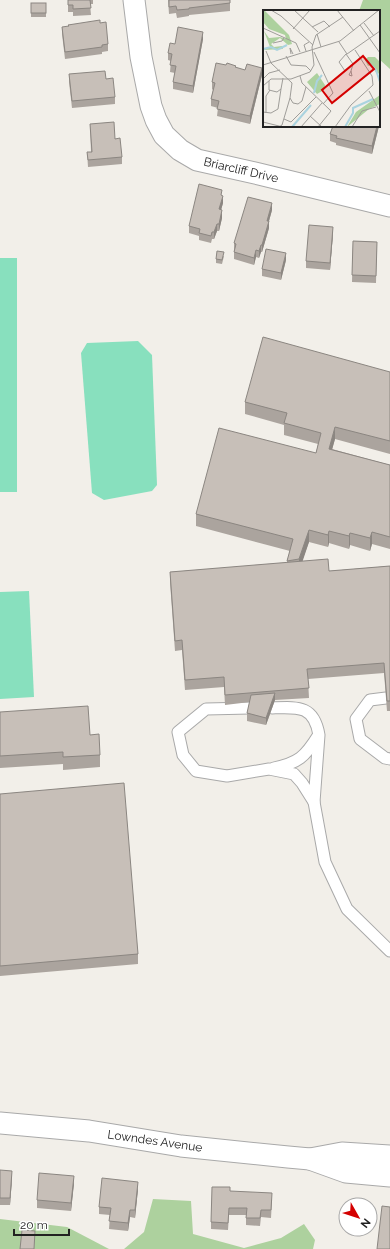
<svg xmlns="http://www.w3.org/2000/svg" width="390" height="1249" font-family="Raleway,sans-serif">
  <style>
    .forest { fill: #add19e }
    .pitch { fill: #88e0be }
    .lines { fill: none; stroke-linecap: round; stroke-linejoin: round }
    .service-casing { stroke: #a9a9a9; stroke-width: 13 }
    .minor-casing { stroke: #a9a9a9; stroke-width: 23 }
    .service { stroke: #fff; stroke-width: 11 }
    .minor { stroke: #fff; stroke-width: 21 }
    .wall { fill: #aba49e }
    .shaded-wall { fill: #8b8681 }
    .building { fill: #c7bfb8; stroke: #8b8681 }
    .labels { text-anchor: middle; stroke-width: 3; stroke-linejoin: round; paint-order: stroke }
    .street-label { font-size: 12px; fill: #222; stroke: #fff }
    .inset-river { fill: none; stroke: #aad3df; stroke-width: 2 }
    .inset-road { fill: none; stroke: #9f9d99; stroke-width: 1 }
    .view { fill: #d40000; fill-opacity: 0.15; stroke: #d40000; stroke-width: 2 }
    .inset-edge { fill: none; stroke: #222; stroke-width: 2 }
  </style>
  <rect width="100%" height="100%" fill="#f2efe9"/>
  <g class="forest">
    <polygon points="363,0 390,0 390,69 379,59 379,11 359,11"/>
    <polygon points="153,1199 191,1201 193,1234 244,1248 281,1238 304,1224 315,1240 313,1249 124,1249 144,1232"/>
    <polygon points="0,1219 67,1227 109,1249 0,1249"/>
  </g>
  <g class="pitch">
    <rect x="0" y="258" width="17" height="234"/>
    <polygon points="138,341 152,355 157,485 152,491 104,500 92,493 81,353 87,343"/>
    <polygon points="29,591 34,697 0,699 0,592"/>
  </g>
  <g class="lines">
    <defs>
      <g id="service">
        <polyline points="386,698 370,700 356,719 360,739 385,758 390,759"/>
        <path d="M 250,708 L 206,709 L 178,732 L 183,755 L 196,771 L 227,776 L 269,769 L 294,774 L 302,783 L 314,802 L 319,735 C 314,705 298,707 272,708"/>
        <path d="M 274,768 C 298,763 305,757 318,736"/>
        <polyline points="314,802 325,862 347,909 390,951"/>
      </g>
      <g id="minor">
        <polyline points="134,0 141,57 151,106 156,120 164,135 180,150 197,160 259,174 390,206"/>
        <polyline points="0,1123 89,1131 181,1146 288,1157 310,1159 342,1153 390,1156"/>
        <polyline points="310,1159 346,1172 390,1176"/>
      </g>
    </defs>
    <use href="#service" class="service-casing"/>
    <use href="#minor" class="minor-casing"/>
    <use href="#service" class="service"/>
    <use href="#minor" class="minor"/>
  </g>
  <g class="wall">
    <polygon points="68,0 93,0 93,4 90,4 91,15 73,16 73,12 68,12"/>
    <polygon points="168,0 230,0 230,11 189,15 189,16 177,18 176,13 169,14"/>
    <rect x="31" y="3" width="15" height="14"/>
    <polygon points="100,23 108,44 108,51 102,52 102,54 65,59 62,34 62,27 68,27 68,25"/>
    <polygon points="203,39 193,93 173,89 173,82 175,73 170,72 171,61 168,60 168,53 175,44"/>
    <polygon points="236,68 262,75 250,124 217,116 218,108 211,106 211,99 213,90 212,89 212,82"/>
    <polygon points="69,74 115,97 115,104 72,108 69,82"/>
    <polygon points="90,124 115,139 122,157 122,164 88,167 87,152 91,152"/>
    <polygon points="285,126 307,126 307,128"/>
    <polygon points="379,126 372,154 336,145 336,143 330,141 330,134"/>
    <polygon points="222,195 223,203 221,210 222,218 219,231 217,231 214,239 212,239 211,243 199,240 199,236 189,233 189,226"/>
    <polygon points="272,210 269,221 269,228 262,252 261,252 259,258 256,257 254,265 234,259 234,243"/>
    <polygon points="333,234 330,270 306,268 306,261"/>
    <polygon points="353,241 377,242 376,283 352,282"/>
    <polygon points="224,256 222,264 216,263 216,259"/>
    <polygon points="286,260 281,280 262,276 262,269"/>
    <polygon points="390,372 390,454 335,439 332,449 390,465 390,549 372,544 370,551 350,545 349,549 329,543 328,547 309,542 302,561 329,571 390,566 390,711 387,711 384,673 308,679 309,698 275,700 266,725 247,721 247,713 250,702 225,705 224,687 185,690 182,650 175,651 170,582 170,572 287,563 287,561 290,551 196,526 196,514 316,453 318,444 284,435 284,425 245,414 245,402"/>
    <polygon points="0,712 100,755 100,767 63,770 63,764 0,768"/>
    <polygon points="0,794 138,954 138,964 0,976"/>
    <polygon points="0,1170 12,1178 10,1205 0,1205"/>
    <polygon points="74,1183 71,1211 37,1208 37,1200"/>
    <polygon points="138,1189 135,1218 130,1217 128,1231 109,1229 110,1215 99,1214 99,1207"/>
    <polygon points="230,1191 272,1200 271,1218 261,1217 260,1226 246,1225 246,1215 229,1215 228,1230 211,1229 211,1222"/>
  </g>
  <g class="shaded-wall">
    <polygon points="203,32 203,39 193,93 193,86"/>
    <polygon points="262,68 262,75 250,124 250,116"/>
    <polygon points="377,126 379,126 372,154 372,146"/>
    <polygon points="223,196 223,203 219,217 219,209"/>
    <polygon points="272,203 272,210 267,228 267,221"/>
    <polygon points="222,210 222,218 219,231 219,224"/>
    <polygon points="269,221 269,228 262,252 262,245"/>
    <polygon points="217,224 217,231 214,239 214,232"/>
    <polygon points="333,227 333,234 330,270 330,263"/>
    <polygon points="261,245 261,252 259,258 259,251"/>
    <polygon points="256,250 256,257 254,265 254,258"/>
    <polygon points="286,253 286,260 281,280 281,273"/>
    <polygon points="335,427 335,439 329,461 329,449"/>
    <polygon points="309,530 309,542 299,572 299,559"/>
    <polygon points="329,531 329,543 328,547 328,535"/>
    <polygon points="372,532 372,544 370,551 370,538"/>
    <polygon points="350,533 350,545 349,549 349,536"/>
    <polygon points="275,693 275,700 266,725 266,718"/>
    <polygon points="12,1171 12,1178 10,1205 10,1198"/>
    <polygon points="74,1176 74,1183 71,1211 71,1203"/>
    <polygon points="138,1182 138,1189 135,1218 135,1210"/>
    <polygon points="130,1210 130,1217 128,1231 128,1223"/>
  </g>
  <g class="building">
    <polygon points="68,0 90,0 91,8 73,9 73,5 68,5"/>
    <polygon points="169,0 230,0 230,3 189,8 189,9 177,10 176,6 169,7"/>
    <rect x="31" y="3" width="15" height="10"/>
    <polygon points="100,20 100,23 106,22 108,44 102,45 102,47 65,52 62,27 69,26 68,25"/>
    <polygon points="178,27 203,32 193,86 173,82 176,66 170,65 172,54 168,53 170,43 175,44"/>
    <polygon points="216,63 226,65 227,63 236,66 235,67 245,70 247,64 262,68 250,116 217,109 219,101 211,99 215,83 212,82"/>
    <polygon points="105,71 106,79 113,78 115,97 72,101 69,74"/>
    <polygon points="114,122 115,139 120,138 122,157 88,160 87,152 92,152 90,124"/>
    <polygon points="333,126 377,126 372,146 336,138 337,136 330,134"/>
    <polygon points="199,184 222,190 221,195 223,196 219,209 222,210 219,224 217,224 214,232 212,232 211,236 199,233 200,229 189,226"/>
    <polygon points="248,197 272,203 267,221 269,221 262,245 261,245 259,251 256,250 254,258 234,252 236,244 234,243"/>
    <polygon points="309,225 333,227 330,263 306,261"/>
    <polygon points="353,241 377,242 376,276 352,275"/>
    <polygon points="266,249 286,253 281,273 262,269"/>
    <polygon points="217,251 224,252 222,260 216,259"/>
    <polygon points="263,337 390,372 390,441 335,427 329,449 390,465 390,537 372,532 370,538 350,533 349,536 329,531 328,535 309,530 299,559 287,561 293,539 196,514 219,428 316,453 321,433 284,423 287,413 245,402"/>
    <polygon points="328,559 329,571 390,566 390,701 387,701 384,663 307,669 309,688 225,695 224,677 185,680 182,640 175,641 170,572"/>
    <polygon points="275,693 266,718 247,713 251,695"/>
    <polygon points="88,706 90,735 99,734 100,755 63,757 63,752 0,756 0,712"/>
    <polygon points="124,783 138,954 0,966 0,794"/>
    <polygon points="0,1170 12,1171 10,1198 0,1198"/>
    <polygon points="39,1173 74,1176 71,1203 37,1200"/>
    <polygon points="102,1178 138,1182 135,1210 130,1210 128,1223 109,1221 111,1208 99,1207"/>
    <polygon points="212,1187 230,1187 230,1191 272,1193 271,1210 261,1210 260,1218 246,1218 247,1208 229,1208 228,1223 211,1222"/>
    <polygon points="382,1206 390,1207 390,1249 377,1249"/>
    <polygon points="22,1230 35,1231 34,1249 20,1249"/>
  </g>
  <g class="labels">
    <g class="street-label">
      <text transform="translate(241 170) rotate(13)" y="4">Briarcliff Drive</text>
      <text transform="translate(155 1141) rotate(8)" y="4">Lowndes Avenue</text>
    </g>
  </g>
  <g transform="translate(263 10)">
    <rect width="117" height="117" fill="#f2efe9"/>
    <path d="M 1,0 L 26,25 L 29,34 L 25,35 L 17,28 L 8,34 L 11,37 L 19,36 L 20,39 L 0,40 L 7,37 L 1,21 L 6,28 L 17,27 L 23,29 L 22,25 L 6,19 L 0,12 ZM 105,47 L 112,47 L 116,51 L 117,63 L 114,64 L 108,55 L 105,56 L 102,50 ZM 54,63 L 62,75 L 61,80 L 54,84 L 44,72 ZM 117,85 L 117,94 L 106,99 L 84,117 L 93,102 Z" fill="#add19e"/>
    <path class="inset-river" d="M 0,39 L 8,37 L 14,40 L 24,35M 103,50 L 113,60 L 117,72M 51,83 L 54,71 L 59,65M 29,117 L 48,95M 82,117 L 90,103 L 90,98 L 110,89"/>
    <path class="inset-road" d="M 8,0 L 18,6 L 50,35M 31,0 L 55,22M 74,0 L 91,21M 101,13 L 111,26M 97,15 L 117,43M 49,17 L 61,11 L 67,17M 0,18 L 33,33 L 37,42M 30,19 L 47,0M 54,24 L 58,37M 76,32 L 84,44 L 117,21M 10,33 L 19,31 L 21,28M 3,41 L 8,53 L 29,73 L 27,88 L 30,93 L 35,94 L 39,91 L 43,77M 43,41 L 41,35 L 46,32M 51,42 L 70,83 L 60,94M 28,44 L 27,38 L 30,44M 23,46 L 28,55 L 43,56 L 48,61M 0,55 L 77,31 L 116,0M 82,61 L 76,52 L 83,44 L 90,54 L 88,61M 86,65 L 88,61 L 89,66 L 86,65M 37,66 L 39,73 L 68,101 L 55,117M 0,69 L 6,63 L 17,60M 6,71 L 6,80 L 14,82 L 18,79 L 20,68M 0,76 L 8,69 L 28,69 L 47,62 L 51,55 L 49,37 L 53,25 L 80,7M 106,81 L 117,102M 0,102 L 8,103 L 15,99 L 18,79M 3,103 L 3,86 L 7,80M 47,106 L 59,117M 21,109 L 28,112 L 53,87M 0,112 L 20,117M 16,117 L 19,115 L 27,88M 38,117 L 59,93M 72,117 L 88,95 L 110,75 L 109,66 L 92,40M 89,117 L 99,101 L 113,97"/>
    <path class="view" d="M 100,46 L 111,59 L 69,93 L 59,80 Z"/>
    <rect width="117" height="117" class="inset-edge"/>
  </g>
  <g transform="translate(358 1217) rotate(129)"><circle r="19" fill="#ffffff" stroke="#a7a7a7"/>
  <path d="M0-3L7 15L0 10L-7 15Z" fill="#d40000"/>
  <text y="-6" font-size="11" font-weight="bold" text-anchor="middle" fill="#222222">N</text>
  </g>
  <path d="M14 1229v6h55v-6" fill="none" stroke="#222222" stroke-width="2"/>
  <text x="20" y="1229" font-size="12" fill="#222222" stroke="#ffffff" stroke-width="3" paint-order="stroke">20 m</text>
</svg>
